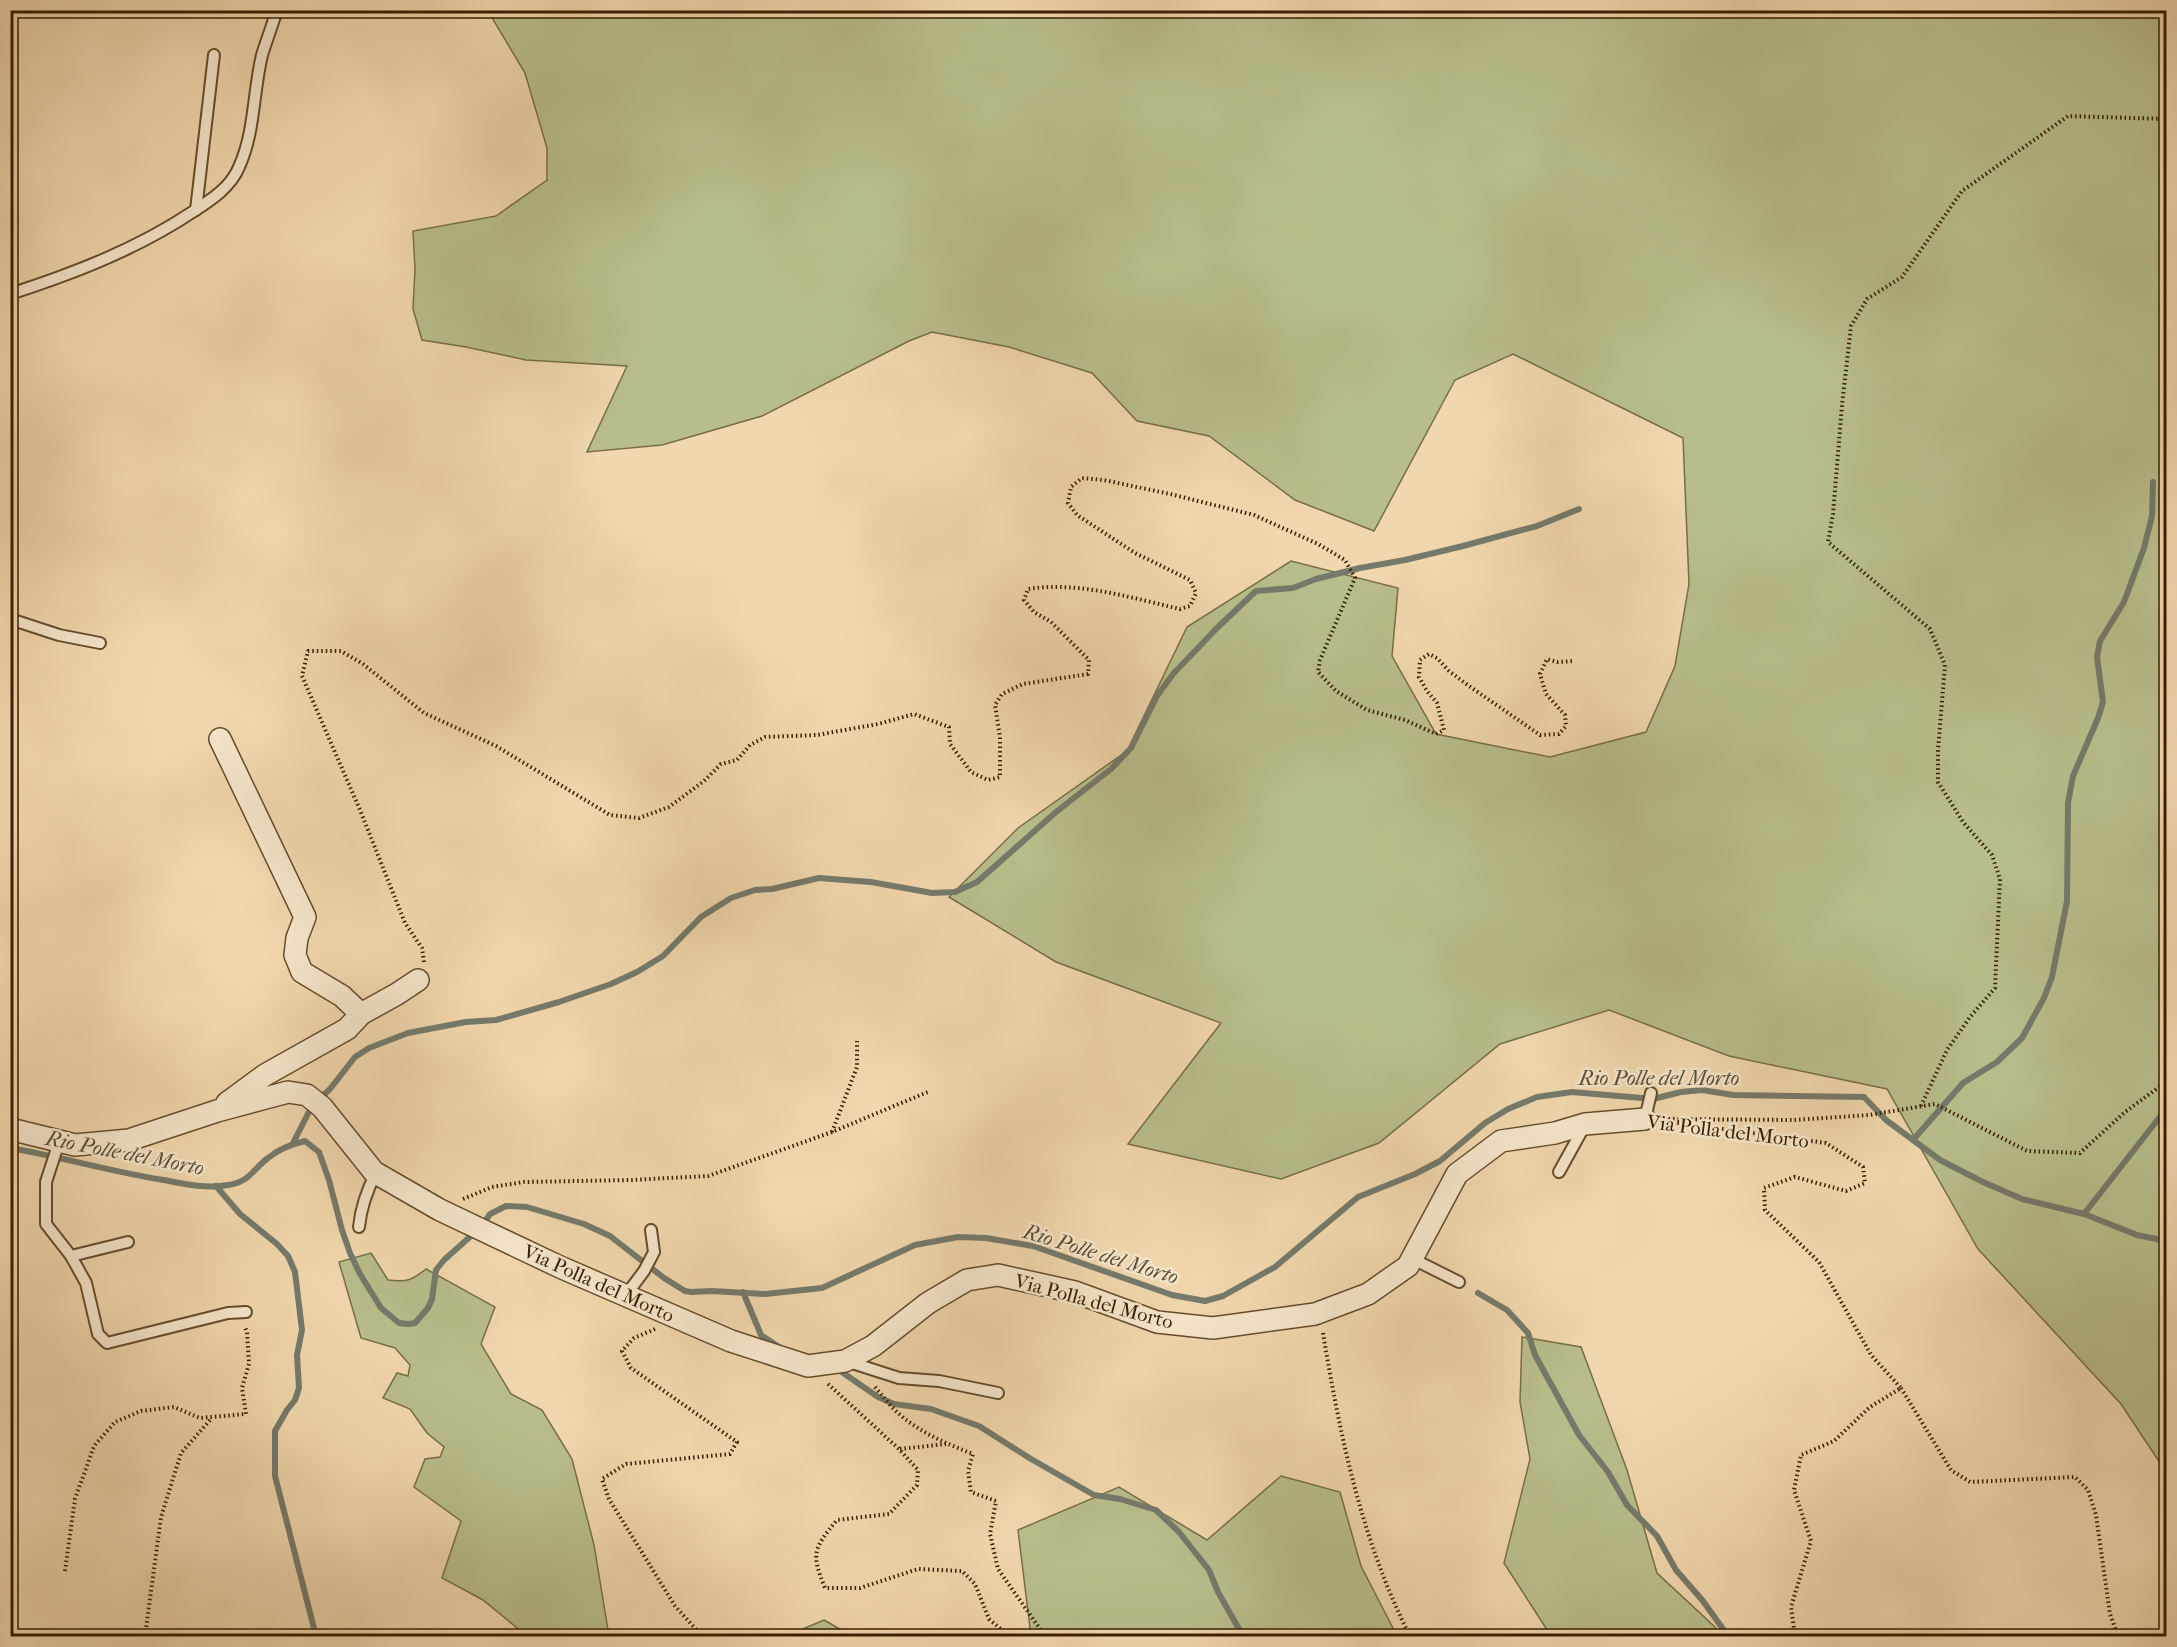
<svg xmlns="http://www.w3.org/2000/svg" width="2177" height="1647" font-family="'IM FELL French Canon',serif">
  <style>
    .green { fill: #b8be8b; stroke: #786e46; stroke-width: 1.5 }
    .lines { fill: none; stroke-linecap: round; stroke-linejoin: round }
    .stream { stroke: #757a6b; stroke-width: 6 }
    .lane-casing { stroke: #664c2b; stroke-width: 14 }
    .street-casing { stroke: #664c2b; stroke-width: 24 }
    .path { stroke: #381e00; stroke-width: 4; stroke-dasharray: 1.5 3; stroke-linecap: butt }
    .lane { stroke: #f6e5ca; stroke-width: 10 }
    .street { stroke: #f6e5ca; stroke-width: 21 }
    .labels { text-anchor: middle; stroke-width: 5; stroke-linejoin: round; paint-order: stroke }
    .street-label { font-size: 20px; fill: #381e00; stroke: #f6e5ca }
    .water-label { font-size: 21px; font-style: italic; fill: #564c35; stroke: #f6e5ca }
  </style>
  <rect width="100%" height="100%" fill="#f1d7ad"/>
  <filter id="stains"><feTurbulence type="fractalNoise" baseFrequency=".00333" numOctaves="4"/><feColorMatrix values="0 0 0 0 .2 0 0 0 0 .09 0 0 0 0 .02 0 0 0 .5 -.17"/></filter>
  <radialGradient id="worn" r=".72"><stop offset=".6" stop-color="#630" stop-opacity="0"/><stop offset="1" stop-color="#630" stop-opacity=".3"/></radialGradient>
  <g class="green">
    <polygon points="488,11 2166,11 2166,1472 2121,1404 1978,1249 1887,1089 1729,1056 1609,1010 1500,1044 1379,1143 1281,1179 1128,1144 1221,1023 1056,962 949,897 1018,828 1127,751 1187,627 1291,561 1398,588 1392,656 1436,734 1550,757 1646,732 1675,666 1689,584 1683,438 1513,354 1455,380 1374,531 1295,500 1209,436 1137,421 1092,373 1009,347 932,332 909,341 762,416 662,445 587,452 627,366 526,360 466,347 422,340 413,309 415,269 413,231 496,216 547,180 547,148 525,73"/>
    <path d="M 371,1253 L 388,1280 C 407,1282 411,1281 426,1269 L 495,1307 L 481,1344 L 511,1394 L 542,1410 L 572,1459 L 594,1545 L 609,1636 L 527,1636 L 483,1600 L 442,1578 L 461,1521 L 414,1487 L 425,1459 L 440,1457 L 444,1447 L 427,1433 L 410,1409 L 383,1398 L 397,1373 L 408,1376 L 410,1365 L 395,1348 L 361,1338 L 339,1262 Z"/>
    <polygon points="1522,1337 1581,1347 1627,1470 1657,1573 1715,1627 1720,1636 1551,1636 1504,1563 1530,1459 1520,1402"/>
    <polygon points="1281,1476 1340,1492 1361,1566 1397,1636 1031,1636 1018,1530 1119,1487 1207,1540"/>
    <polygon points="824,1620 852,1636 786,1636"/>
  </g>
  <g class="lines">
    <g class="stream">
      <polyline points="1913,1140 1963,1083 1997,1062 2022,1038 2044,998 2052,977 2067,901 2068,803 2073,776 2098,718 2103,702 2097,657 2100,641 2124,602 2144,548 2152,516 2153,482"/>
      <polyline points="293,1143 312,1106 330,1089 355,1057 369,1048 408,1033 466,1022 496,1020 559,1002 611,984 637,972 663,956 701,917 731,898 755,890 772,889 819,878 871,882 932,893 955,892 977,882 1056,812 1111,769 1131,748 1157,696 1173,674 1218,627 1256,591 1293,588 1316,579 1360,568 1405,560 1463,546 1537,526 1579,509"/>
      <path d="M 10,1148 C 62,1157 112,1172 164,1180 C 184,1184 206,1189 228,1185 C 250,1182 252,1170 268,1158 C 279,1149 292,1144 305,1141 L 319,1152 L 329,1180 L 342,1230 L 350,1253 L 360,1274 L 381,1308 L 399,1323 L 408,1324 L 415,1323 L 428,1308 L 432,1299 L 436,1270 L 444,1260 L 481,1227 L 490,1214 L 506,1206 L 527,1207 L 584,1224 L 610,1236 L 664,1278 L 685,1291 L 691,1292 L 712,1291 L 765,1294 L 822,1288 L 915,1245 L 958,1237 L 986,1238 L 1033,1246 L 1172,1295 L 1205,1301 L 1223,1296 L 1275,1267 L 1358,1197 L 1415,1174 L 1440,1161 L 1485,1123 L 1508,1109 L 1537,1097 L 1572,1092 L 1653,1099 L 1681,1092 L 1702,1090 L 1733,1095 L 1864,1097 L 1886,1120 L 1940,1160 L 1983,1182 L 2022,1199 L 2084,1214 L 2137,1235 L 2166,1241"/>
      <polyline points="216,1186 240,1214 277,1244 288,1256 295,1272 302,1330 297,1355 299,1388 295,1400 287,1410 275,1431 275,1476 316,1636"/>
      <polyline points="2084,1214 2166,1109"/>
      <polyline points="743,1292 761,1335 779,1347"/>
      <polyline points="1478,1293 1507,1310 1528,1333 1535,1355 1579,1435 1608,1472 1627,1505 1657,1536 1676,1570 1703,1601 1728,1636"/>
      <polyline points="836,1368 878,1397 894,1404 931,1409 979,1426 1031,1459 1094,1495 1120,1499 1156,1510 1179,1532 1209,1570 1218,1592 1243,1636"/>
    </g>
    <defs>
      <g id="lane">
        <polyline points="196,210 214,55"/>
        <path d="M 10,294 C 75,273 137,249 194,211 C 211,200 231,187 239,167 C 255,132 253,92 262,55 C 266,42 271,29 275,16"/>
        <polyline points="10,619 59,635 100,643"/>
        <polyline points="1645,1119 1651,1093"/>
        <polyline points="59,1142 46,1182 46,1224 71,1256 86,1283 98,1334 107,1343 228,1313 246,1312"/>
        <polyline points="1559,1172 1585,1125"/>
        <path d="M 359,1227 C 361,1207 367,1190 376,1173"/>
        <polyline points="71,1256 128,1242"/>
        <polyline points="1413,1259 1459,1282"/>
        <polyline points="626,1295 644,1271 654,1252 651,1230"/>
        <polyline points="846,1361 899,1378 939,1381 998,1393"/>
      </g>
      <g id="street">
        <polyline points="220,739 305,917 297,938 295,955 302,972 342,996 361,1014"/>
        <polyline points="227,1103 265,1075 347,1029 361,1014 397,994 418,980"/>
        <polyline points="10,1129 75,1145 129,1140 217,1111 288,1092 307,1095 322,1107 374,1172 440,1210 560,1267 731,1341 808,1366 845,1361 873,1346 928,1303 967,1280 998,1275 1075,1292 1157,1322 1213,1328 1315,1314 1368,1294 1408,1266 1457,1174 1501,1141 1555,1133 1585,1124 1645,1119"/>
      </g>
    </defs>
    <use href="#lane" class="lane-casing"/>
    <use href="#street" class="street-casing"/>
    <g class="path">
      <path d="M 424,962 L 422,948 L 405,923 L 360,810 L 302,676 L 308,651 L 341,651 L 363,664 L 424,713 L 496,746 L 610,815 L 639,818 L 669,807 L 704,781 L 721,764 L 737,760 L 750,745 L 765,737 L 817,735 L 878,724 L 914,714 L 949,727 L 950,744 L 971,772 L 988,780 L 1000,777 L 1000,737 L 995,705 L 1002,694 L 1023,684 L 1088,674 L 1089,660 L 1051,622 L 1034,612 L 1024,600 L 1028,589 C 1078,581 1132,598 1180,609 L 1190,606 L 1196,593 L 1190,580 L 1135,553 L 1077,515 L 1068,503 L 1071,487 L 1082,478 L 1104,480 L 1170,494 L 1254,515 L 1318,544 L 1345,560 L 1355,578 L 1320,660 L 1318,672 L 1336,691 L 1367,710 L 1405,720 L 1436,734 L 1444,730 L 1437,703 L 1427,691 L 1419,677 L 1420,660 L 1429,654 L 1437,658 L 1449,671 L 1469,686 L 1540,735 L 1559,734 L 1566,726 L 1565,715 L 1546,694 L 1540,674 L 1547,659 L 1557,662 L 1574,661"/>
      <polyline points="1921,1106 1947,1050 1970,1017 1995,988 2000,879 1992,855 1963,822 1938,782 1938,750 1945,665 1930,629 1828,542 1833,514 1842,405 1851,326 1867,299 1902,277 1962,191 2068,116 2166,119"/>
      <polyline points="1664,1119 1794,1120 1869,1115 1935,1104 2027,1151 2080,1153 2125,1112 2166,1082"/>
      <polyline points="1664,1121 1826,1143 1863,1167 1865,1183 1846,1191 1795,1177 1764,1188 1765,1210 1819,1262 1871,1355 1901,1388 1870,1407 1834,1441 1801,1455 1794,1490 1811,1541 1791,1607 1795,1636"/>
      <polyline points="832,1132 857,1067 857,1041"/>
      <polyline points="463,1199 492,1187 524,1182 631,1180 708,1176 832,1132 930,1091"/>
      <polyline points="655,1329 634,1338 622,1351 631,1368 737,1442 730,1454 626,1464 602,1479 609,1499 675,1606 702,1636"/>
      <path d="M 1323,1333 C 1340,1436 1362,1542 1410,1636"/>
      <path d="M 828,1384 L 899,1449 L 918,1470 L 917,1485 L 889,1514 L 837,1520 C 813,1549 811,1554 825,1588 L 860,1588 L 918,1569 L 962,1571 L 975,1584 L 989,1619 L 1004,1632 L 1029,1636"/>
      <path d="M 875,1387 C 883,1396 889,1405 898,1413 C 919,1432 947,1444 973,1454 L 968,1471 L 971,1492 L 996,1501 L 990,1534 L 998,1569 L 1045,1636"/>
      <polyline points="1901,1388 1951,1470 1970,1482 2075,1477 2088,1490 2096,1515 2110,1614 2118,1636"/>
      <polyline points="900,1449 946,1444"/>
      <polyline points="65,1571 75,1499 94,1446 115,1422 141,1411 174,1407 200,1418 246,1414 242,1388 249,1364 247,1332 245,1327"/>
      <polyline points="145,1636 161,1517 181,1453 211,1419"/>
    </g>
    <use href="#lane" class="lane"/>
    <use href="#street" class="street"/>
  </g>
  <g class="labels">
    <g class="street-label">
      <text transform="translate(1728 1131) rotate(7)" y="7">Via Polla del Morto</text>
      <text transform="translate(599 1283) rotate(24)" y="7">Via Polla del Morto</text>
      <text transform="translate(1094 1301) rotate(15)" y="7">Via Polla del Morto</text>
    </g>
    <g class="water-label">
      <text x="1659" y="1085">Rio Polle del Morto</text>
      <text transform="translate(125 1153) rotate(11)" y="7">Rio Polle del Morto</text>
      <text transform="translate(1101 1254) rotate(17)" y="7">Rio Polle del Morto</text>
    </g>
  </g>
  <rect width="2177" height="1647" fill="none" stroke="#f1d7ad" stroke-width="36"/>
  <rect x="12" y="12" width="2153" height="1623" fill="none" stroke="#381e00" stroke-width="3"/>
  <rect x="18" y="18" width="2141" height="1611" fill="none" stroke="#381e00" stroke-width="1.5"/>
  <rect width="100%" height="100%" filter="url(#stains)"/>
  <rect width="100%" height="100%" fill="url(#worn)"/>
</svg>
